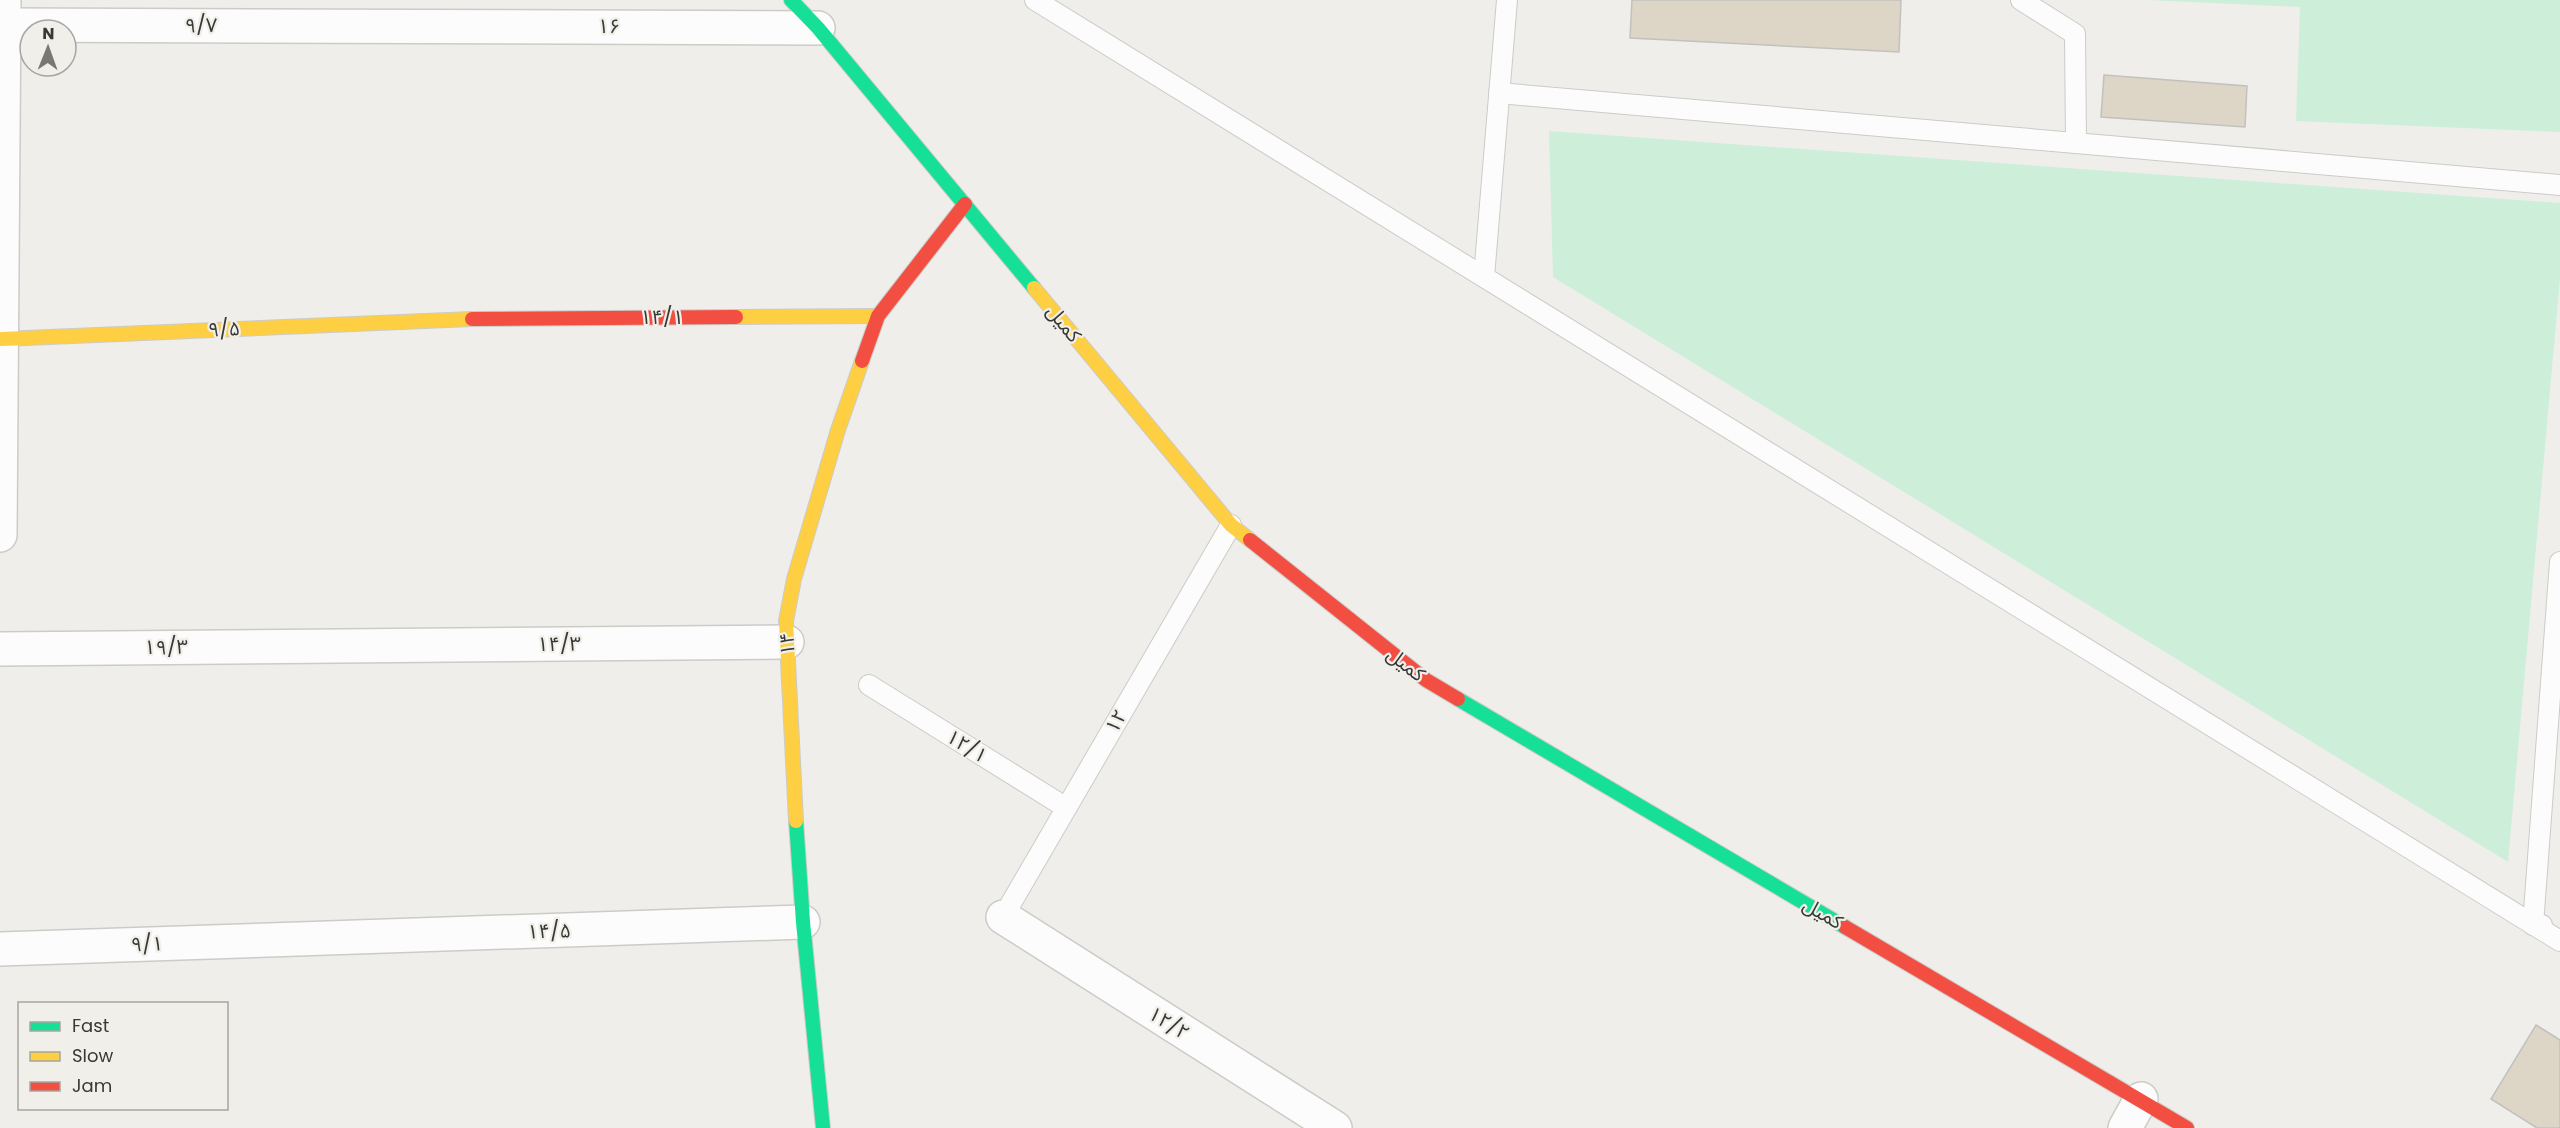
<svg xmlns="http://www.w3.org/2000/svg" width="2560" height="1128" font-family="Poppins,'Noto Sans Arabic',sans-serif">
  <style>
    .green { fill: #cdefda }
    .building { fill: #ddd5c6; stroke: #c2c1bf; stroke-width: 1.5 }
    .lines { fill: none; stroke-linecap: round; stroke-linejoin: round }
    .lane-casing { stroke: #cccbc8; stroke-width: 22 }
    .street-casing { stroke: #cccbc8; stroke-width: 36 }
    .fast-casing { stroke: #cccbc8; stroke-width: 16 }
    .slow-casing { stroke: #cccbc8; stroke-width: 16 }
    .jam-casing { stroke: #cccbc8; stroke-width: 16 }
    .lane { stroke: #fdfcfc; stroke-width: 20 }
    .street { stroke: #fdfcfc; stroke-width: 33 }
    .fast { stroke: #16e098; stroke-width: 14 }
    .slow { stroke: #ffcf43; stroke-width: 14 }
    .jam { stroke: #f24e42; stroke-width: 14 }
    .labels { text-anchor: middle; stroke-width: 4.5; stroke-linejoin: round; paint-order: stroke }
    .street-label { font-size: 20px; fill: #383836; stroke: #f0efe9 }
  </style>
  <rect width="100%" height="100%" fill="#efeeea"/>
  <g class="green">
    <polygon points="2147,0 2560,0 2560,132 2296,121 2300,7"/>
    <polygon points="1549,131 2560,203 2560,278 2508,862 1553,277"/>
  </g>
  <g class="building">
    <polygon points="1632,0 1901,0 1899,52 1630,38"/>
    <polygon points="2104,75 2247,86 2245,127 2101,117"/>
    <polygon points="2536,1025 2560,1040 2560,1128 2537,1128 2491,1099"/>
  </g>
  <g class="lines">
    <defs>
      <g id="lane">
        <polyline points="1035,0 2560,941"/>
        <polyline points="2021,0 2075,34 2076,143"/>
        <polyline points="1499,93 2560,185"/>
        <polyline points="1484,277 1507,0"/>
        <polyline points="869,685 1065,807"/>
        <polyline points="1003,917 1231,525"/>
        <polyline points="2542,925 2533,925 2560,562"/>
      </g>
      <g id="street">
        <polyline points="3,25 818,28"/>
        <polyline points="0,535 4,0"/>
        <polyline points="0,649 787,642"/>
        <polyline points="1003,917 1335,1128"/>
        <polyline points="0,949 803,922"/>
        <polyline points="2125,1128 2141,1099"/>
      </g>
      <g id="fast">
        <polyline points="791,0 818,28 1034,288"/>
        <polyline points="1458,699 1845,927"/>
        <polyline points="796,821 803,922 823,1128"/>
      </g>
      <g id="slow">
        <polyline points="1034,288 1231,525 1250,540"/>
        <polyline points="736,317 878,316"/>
        <polyline points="2,339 472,319"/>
        <polyline points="796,821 786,621 794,579 838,430 862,361"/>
      </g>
      <g id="jam">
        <polyline points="472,319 736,317"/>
        <polyline points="862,361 878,316 965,204"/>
        <polyline points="1250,540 1426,680 1458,699"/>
        <polyline points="1845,927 2187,1128"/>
      </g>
    </defs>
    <use href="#lane" class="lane-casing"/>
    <use href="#street" class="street-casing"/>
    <use href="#fast" class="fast-casing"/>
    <use href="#slow" class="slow-casing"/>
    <use href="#jam" class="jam-casing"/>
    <use href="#lane" class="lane"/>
    <use href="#street" class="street"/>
    <use href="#fast" class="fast"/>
    <use href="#slow" class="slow"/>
    <use href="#jam" class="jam"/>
  </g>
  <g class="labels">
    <g class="street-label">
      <text x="201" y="32">۹/۷</text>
      <text x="609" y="33">۱۶</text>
      <text x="662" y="324">۱۴/۱</text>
      <text transform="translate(1064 323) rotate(51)" y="7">کمیل</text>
      <text transform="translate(224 329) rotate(-3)" y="7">۹/۵</text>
      <text x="559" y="651">۱۴/۳</text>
      <text transform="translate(787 644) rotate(-92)" y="7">۱۴</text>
      <text x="166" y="654">۱۹/۳</text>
      <text transform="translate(1406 664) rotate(38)" y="7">کمیل</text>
      <text transform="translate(1116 721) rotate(-60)" y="7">۱۲</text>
      <text transform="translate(967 746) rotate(32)" y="7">۱۲/۱</text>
      <text transform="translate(1823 913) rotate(30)" y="7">کمیل</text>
      <text transform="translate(549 931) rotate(-2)" y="7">۱۴/۵</text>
      <text transform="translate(147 944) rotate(-2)" y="7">۹/۱</text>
      <text transform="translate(1169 1023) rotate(32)" y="7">۱۲/۲</text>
    </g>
  </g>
  <rect x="18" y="1002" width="210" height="108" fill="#f0efe9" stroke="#a6a6a1" stroke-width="1.5"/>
  <rect x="30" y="1022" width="30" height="9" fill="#16e098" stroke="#a6a6a1" stroke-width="1.5"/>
  <text x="72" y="1032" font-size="18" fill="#383836">Fast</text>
  <rect x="30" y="1052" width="30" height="9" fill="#ffcf43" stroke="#a6a6a1" stroke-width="1.5"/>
  <text x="72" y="1062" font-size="18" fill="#383836">Slow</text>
  <rect x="30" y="1082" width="30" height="9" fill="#f24e42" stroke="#a6a6a1" stroke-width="1.5"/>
  <text x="72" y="1092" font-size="18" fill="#383836">Jam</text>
  <g transform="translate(48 48) rotate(1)"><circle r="28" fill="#f0efe9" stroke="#a6a6a1" stroke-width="1.5"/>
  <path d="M0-4.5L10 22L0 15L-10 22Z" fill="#787875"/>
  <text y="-9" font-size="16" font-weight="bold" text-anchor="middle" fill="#383836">N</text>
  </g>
</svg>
